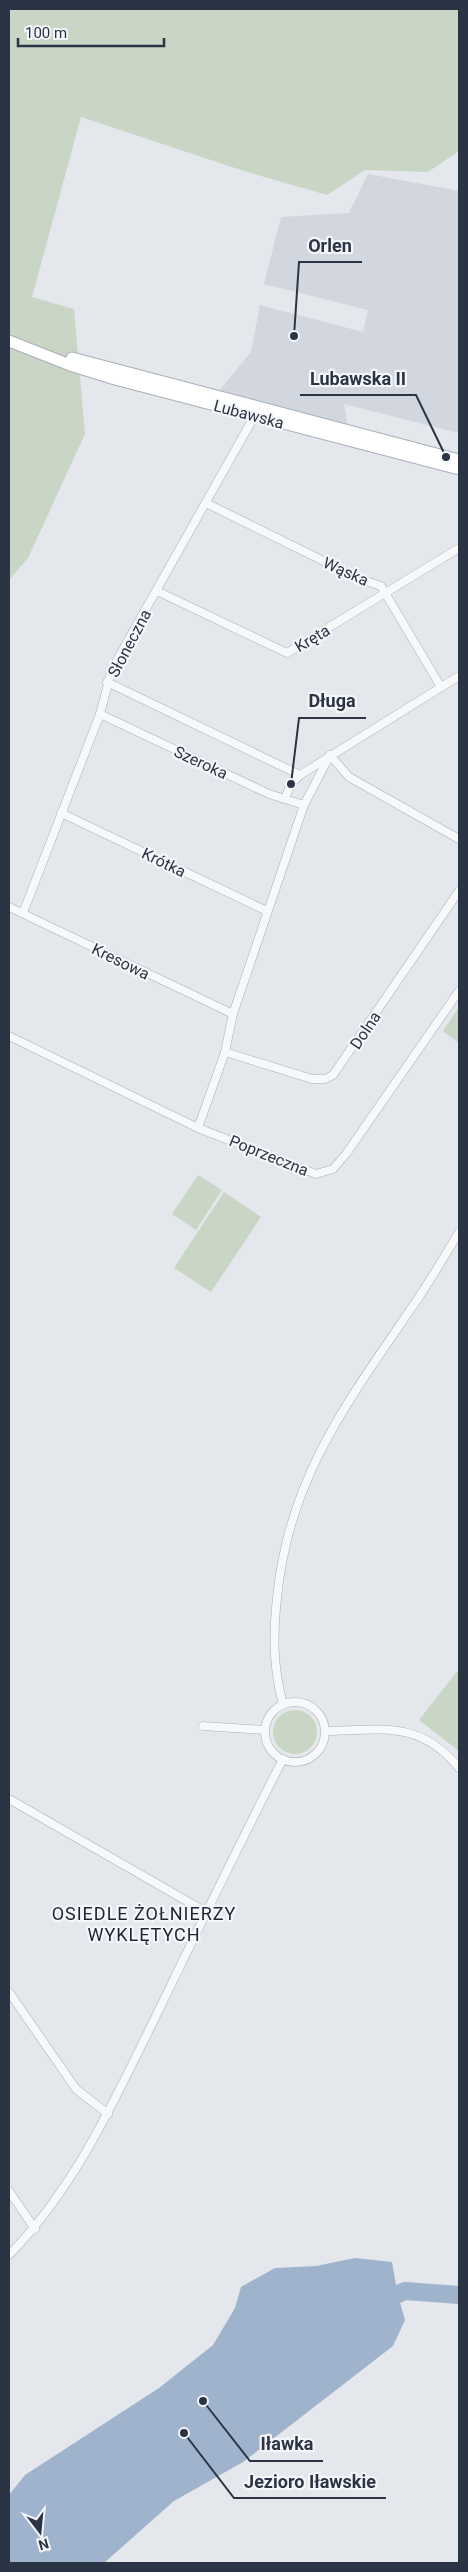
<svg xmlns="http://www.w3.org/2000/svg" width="468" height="2572" font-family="Roboto,sans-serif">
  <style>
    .built { fill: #d2d6de }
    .green { fill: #c9d6c5 }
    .water { fill: #9fb4cc }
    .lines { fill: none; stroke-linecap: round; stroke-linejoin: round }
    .river { stroke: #9fb4cc; stroke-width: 18 }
    .minor-casing { stroke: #a9aeb7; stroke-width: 9 }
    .secondary-casing { stroke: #a9aeb7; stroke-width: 13 }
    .minor { stroke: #f7f8fa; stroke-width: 8 }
    .secondary { stroke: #fff; stroke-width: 11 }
    .labels { text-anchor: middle; stroke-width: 4.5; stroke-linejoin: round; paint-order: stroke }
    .street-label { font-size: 16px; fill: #2b3445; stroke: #f4f6f9 }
    .neighbourhood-label { font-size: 18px; letter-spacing: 1px; fill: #1d2536; stroke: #f4f6f9 }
    .leader { fill: none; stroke: #2b3445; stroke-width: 2 }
    .callout-dot { fill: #2b3445; stroke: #f4f6f9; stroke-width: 2 }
    .callout-label { font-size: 18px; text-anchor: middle; font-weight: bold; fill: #2b3445; stroke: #f4f6f9; stroke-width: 4.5; stroke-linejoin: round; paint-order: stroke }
  </style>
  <rect width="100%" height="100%" fill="#e4e7ec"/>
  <polygon class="built" points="368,174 459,191 459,433 344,404 348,426 218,392 251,352 260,305 363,332 368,310 264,284 281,217 349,213"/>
  <g class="green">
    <polygon points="9,9 459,9 459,151 428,172 365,170 327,195 244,171 81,117 32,297 74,309 85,434 28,558 9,580"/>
    <polygon points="459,1007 459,1043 443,1031"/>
    <polygon points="198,1175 222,1190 196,1230 172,1214"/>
    <polygon points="224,1192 261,1217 211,1292 174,1268"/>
    <polygon points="459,1669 459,1751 419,1720"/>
    <circle cx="295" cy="1732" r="22"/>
  </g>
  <polygon class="water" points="355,2258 392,2262 398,2296 405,2320 393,2346 243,2462 174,2501 104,2563 9,2563 9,2495 25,2475 159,2388 213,2345 235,2308 241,2287 275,2268 316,2266"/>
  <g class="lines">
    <polyline class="river" points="375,2304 405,2291 459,2295"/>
    <defs>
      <g id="minor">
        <polyline points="206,503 360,579 381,586 441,687"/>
        <polyline points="157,591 287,653 459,548"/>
        <polyline points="107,682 300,775"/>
        <polyline points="100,714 269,794 304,805"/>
        <polyline points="330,755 349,777 459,839"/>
        <polyline points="285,798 291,784 300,775 459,676"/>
        <polyline points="61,813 267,911"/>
        <polyline points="9,907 233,1014"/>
        <polyline points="23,913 100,714 112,669 255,415"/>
        <polyline points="9,1036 198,1128 316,1174 333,1169 346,1154 459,991"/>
        <polyline points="225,1052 312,1079 325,1079 333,1075 459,891"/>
        <polyline points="198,1128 225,1052 233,1014 304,805 330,755"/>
        <circle cx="295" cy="1732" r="30"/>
        <path d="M 283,1704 C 273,1668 273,1635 277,1598 C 289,1474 352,1396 419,1297 C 433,1276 446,1254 459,1232"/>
        <polyline points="203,1726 265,1730"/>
        <path d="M 326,1731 C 382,1730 420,1720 459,1768"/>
        <polyline points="9,1799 206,1912"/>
        <polyline points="9,1992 76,2089 108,2114"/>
        <polyline points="9,2191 35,2229"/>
        <path d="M 9,2255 C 75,2188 114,2101 155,2018 C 197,1931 239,1845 283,1759"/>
      </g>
      <g id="secondary">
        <polyline points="9,341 70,365 115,379 459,469"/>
        <polyline points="72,358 459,460"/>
      </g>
    </defs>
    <use href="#minor" class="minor-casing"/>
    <use href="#secondary" class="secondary-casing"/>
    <use href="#minor" class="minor"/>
    <use href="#secondary" class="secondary"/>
  </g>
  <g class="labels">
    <g class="street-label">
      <text transform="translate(249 414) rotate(15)" y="6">Lubawska</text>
      <text transform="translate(346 571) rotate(24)" y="6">Wąska</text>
      <text transform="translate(312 638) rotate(-31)" y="6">Kręta</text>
      <text transform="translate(129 643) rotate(-62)" y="6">Słoneczna</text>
      <text transform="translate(201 762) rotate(25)" y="6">Szeroka</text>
      <text transform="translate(164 862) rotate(26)" y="6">Krótka</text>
      <text transform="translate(121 961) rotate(26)" y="6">Kresowa</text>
      <text transform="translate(365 1030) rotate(-56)" y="6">Dolna</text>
      <text transform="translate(269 1155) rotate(22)" y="6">Poprzeczna</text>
    </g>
    <g class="neighbourhood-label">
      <text x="144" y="1920">OSIEDLE ŻOŁNIERZY<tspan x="144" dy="21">WYKLĘTYCH</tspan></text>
    </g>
  </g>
  <path class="leader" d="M294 336L299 262H362M446 457L416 395H300M291 784L299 718H366M203 2401L250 2461H323M184 2433L234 2498H386"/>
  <g class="callout-dot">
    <circle cx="294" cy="336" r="5"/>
    <circle cx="446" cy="457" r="5"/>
    <circle cx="291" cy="784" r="5"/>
    <circle cx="203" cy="2401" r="5"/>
    <circle cx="184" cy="2433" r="5"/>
  </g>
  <g class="callout-label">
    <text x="330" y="252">Orlen</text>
    <text x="358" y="385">Lubawska II</text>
    <text x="332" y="707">Długa</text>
    <text x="287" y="2450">Iławka</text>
    <text x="310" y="2488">Jezioro Iławskie</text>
  </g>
  <rect width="468" height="2572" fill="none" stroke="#2b3445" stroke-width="20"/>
  <g transform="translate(40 2532) rotate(164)" stroke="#f4f6f9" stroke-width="4" paint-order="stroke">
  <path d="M0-4L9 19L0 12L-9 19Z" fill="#2b3445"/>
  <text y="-8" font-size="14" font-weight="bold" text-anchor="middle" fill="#2b3445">N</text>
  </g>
  <path d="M18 38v8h146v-8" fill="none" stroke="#2b3445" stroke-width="2.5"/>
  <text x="25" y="38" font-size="15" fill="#2b3445" stroke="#f4f6f9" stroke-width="4" paint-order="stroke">100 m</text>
</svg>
